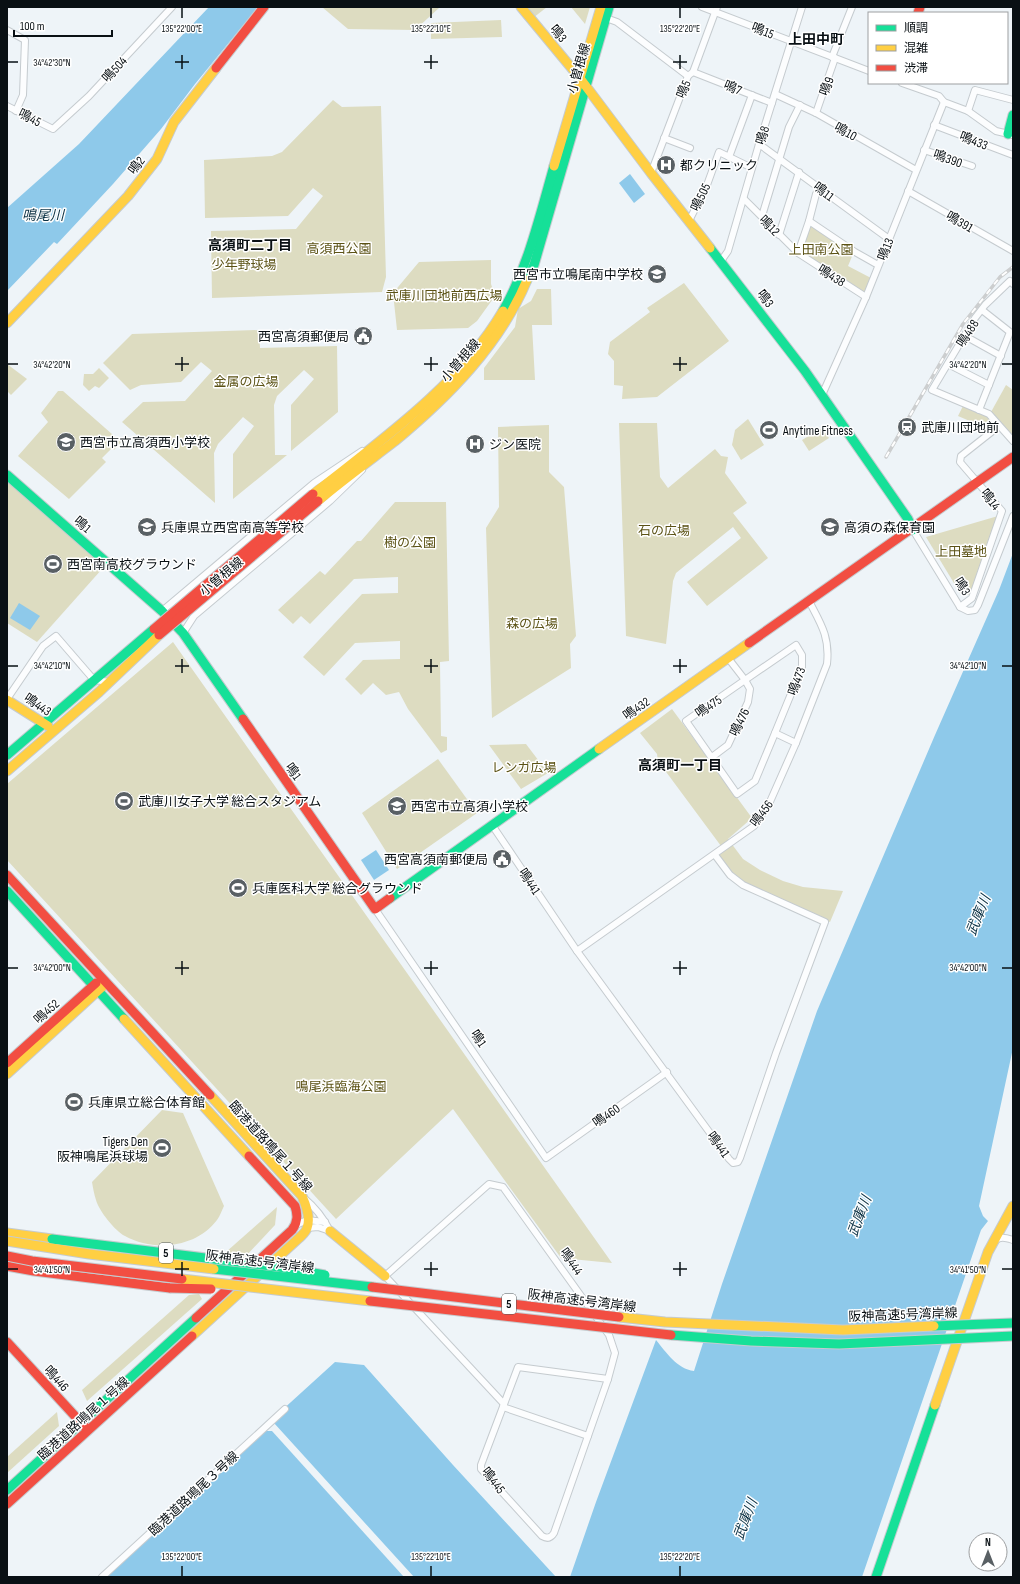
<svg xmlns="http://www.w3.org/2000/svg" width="1020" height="1584" font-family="'Sofia Sans Condensed','Noto Sans JP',sans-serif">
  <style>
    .green { fill: #dddcc1 }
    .water { fill: #8ec9ea }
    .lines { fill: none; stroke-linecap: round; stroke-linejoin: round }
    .street-casing { stroke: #c5cbcf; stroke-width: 8 }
    .fast-casing { stroke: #c5cbcf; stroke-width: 11 }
    .slow-casing { stroke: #c5cbcf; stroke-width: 11 }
    .jam-casing { stroke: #c5cbcf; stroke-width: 11 }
    .street { stroke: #fcfdfe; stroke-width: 6 }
    .fast { stroke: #16e098; stroke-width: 9 }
    .slow { stroke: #ffcf43; stroke-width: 9 }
    .jam { stroke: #f24e42; stroke-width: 9 }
    .rail-casing { stroke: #cccecf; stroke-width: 3.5 }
    .rail { stroke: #fff; stroke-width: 2; stroke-dasharray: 6; stroke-linecap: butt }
    .fast-bridge-casing { stroke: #c5cbcf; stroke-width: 11; stroke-linecap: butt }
    .slow-bridge-casing { stroke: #c5cbcf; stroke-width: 11; stroke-linecap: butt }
    .jam-bridge-casing { stroke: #c5cbcf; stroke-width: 11; stroke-linecap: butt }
    .fast-bridge { stroke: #16e098; stroke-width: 9 }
    .slow-bridge { stroke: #ffcf43; stroke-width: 9 }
    .jam-bridge { stroke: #f24e42; stroke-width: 9 }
    .ticks { fill: none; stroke: #091014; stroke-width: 1.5 }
    .labels { text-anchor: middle; stroke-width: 3; stroke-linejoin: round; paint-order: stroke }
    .shield { fill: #fff; stroke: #53585a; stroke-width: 1 }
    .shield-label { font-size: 12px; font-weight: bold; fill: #091014 }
    .street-label { font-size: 13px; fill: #091014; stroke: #fff }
    .poi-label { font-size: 13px; fill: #091014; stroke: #fff; text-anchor: start }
    .park-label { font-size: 13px; fill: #5b5215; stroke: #fff }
    .neighbourhood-label { font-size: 14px; font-weight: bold; fill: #091014; stroke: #fff }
    .water-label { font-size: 14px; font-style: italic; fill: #0b3144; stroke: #fff }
    .ticks-label { font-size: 10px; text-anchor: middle; fill: #091014; stroke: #fff; stroke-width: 3; stroke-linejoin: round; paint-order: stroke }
  </style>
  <rect width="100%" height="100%" fill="#eef4f8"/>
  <g class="green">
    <polygon points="322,7 440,7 415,30 348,29"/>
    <polygon points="523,7 547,7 533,18"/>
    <polygon points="571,7 590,7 585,24"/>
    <polygon points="501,20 502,37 431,39 431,23"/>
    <polygon points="333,100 342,107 381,106 386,277 382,292 212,298 211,231 296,229 323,196 313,188 288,216 205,218 204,160 272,156 282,152"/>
    <polygon points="810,223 853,254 848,266 871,278 865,294 800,253"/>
    <polygon points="491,260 491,284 495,296 477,321 468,328 397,330 393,293 419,262"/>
    <polygon points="684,283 729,341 657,397 622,399 623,386 614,385 614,361 608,354 610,342 650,312 647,308"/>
    <polygon points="537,289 551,289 552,325 532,325 535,380 484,380 484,368 515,327 518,309 531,301"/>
    <polygon points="259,330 260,348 337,346 338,412 291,451 291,405 314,379 304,370 277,396 274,405 275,455 287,455 233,499 233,454 254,426 243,417 218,444 214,453 215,503 122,422 143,402 185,401 212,371 201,362 181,382 141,385 130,390 103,363 132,334"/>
    <polygon points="7,364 27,379 11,395 7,391"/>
    <polygon points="99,368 109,378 99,388 95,386 89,391 83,385 84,374 93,374"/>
    <polygon points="1006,385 1013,390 1013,436 991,412"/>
    <polygon points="58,391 63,391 121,442 114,450 112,448 102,458 106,462 69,499 18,456 48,422 41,413"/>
    <polygon points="963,406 988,416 996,426 986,434 979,425 958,416"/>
    <polygon points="748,419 764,445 741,460 732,445 735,430"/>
    <polygon points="619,423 657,423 660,477 668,488 715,449 721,456 728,457 725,473 747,503 733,513 768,558 707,606 687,582 741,538 733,527 676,573 673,581 666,644 626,636"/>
    <polygon points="549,425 549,472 564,487 576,636 570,644 571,668 492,718 486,528 499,507 498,427"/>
    <polygon points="822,428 829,438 809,451 802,440"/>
    <polygon points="7,480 97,560 102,569 37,642 7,623"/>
    <polygon points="395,502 446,502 449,661 440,662 441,736 447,737 447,750 441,753 408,709 399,692 386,695 373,683 361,695 345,679 363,660 400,659 400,641 355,643 324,676 303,657 362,594 398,593 398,577 354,579 310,624 301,616 293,624 278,610 320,571 325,575 357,541 361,541"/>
    <polygon points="998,516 971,595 960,593 926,537"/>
    <polygon points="173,642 612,1263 561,1258 453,1109 336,1219 7,860 7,784"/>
    <polygon points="672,709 752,818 728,839 743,859 760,870 783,881 803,887 843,891 830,922 742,882 732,873 715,850 721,846 658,761 657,754 640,733"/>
    <polygon points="526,744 548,773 521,789 489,745"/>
    <polygon points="438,759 477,813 397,869 362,813"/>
    <path d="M 162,1110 L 183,1113 L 224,1206 C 222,1210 220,1216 217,1220 C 196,1248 154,1252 125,1236 C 115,1231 99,1211 96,1200 C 94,1194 93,1188 92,1182 Z"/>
    <polygon points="277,1207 275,1225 245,1257 226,1252"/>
    <polygon points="199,1294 202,1299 87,1401 82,1390 189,1295"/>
    <polygon points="57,1412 59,1426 7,1473 7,1457"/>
  </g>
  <g class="water">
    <polygon points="209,7 258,7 195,84 161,129 113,184 57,244 54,242 7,291 7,208 79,144"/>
    <polygon points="630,174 645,194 634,203 619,183"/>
    <path d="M 1013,553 L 1013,1048 L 979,1206 L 983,1216 L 988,1221 L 981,1230 L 862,1577 L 570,1577 L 596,1502 L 656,1340 C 666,1352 677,1369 694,1371 L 722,1284 L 817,1011 L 935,735 L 999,590 Z"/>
    <polygon points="19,603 40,616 30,630 10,618"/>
    <polygon points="376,850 389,870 374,880 361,860"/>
    <polygon points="335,1362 364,1365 453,1465 556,1577 414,1577 274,1423 280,1412"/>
    <polygon points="266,1431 272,1431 404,1577 105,1577"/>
  </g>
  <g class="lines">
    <defs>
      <g id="street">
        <polyline points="702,7 869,71"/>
        <polyline points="606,18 617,22 688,76"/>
        <polyline points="7,30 25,40 23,95 16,111"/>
        <polyline points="832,57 852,7"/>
        <polyline points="693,72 772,103"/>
        <polyline points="902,83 939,96 944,102 968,111 996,131 1013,135"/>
        <polyline points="775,94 816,113 916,170"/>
        <polyline points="7,106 53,129 89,96 172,7"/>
        <polyline points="968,111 975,90 1013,100"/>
        <polyline points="816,113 835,58"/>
        <polyline points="934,125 1013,155"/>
        <polyline points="664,138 690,148"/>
        <polyline points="759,144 889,239"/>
        <polyline points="924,150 972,166"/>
        <polyline points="729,157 752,95"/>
        <polyline points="651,173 688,76 693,72 696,64 717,7"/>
        <polyline points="908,191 1013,251"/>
        <polyline points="744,199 798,253 809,221 855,252 878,265"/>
        <polyline points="762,216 789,127 800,105"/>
        <polyline points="689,221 707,185 719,152 752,168"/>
        <polyline points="809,221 816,194 820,188"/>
        <polyline points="779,235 799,172"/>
        <polyline points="798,253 866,297"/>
        <polyline points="721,261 728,251 759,144 802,7"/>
        <polyline points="1013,284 1010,281 985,305 975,318 932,390 989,414 1013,441"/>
        <polyline points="965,336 1001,356"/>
        <polyline points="948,364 989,385"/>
        <polyline points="822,395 866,297 944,102"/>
        <polyline points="979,410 1010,332 982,310"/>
        <polyline points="913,530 960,607 968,611 975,610 978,605 1013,516"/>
        <polyline points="960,607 972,598 1002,511 960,462 961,456 999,426"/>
        <polyline points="162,611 314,483 362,451"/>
        <polyline points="183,633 194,616 330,501 362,470"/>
        <polyline points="728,658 745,680 796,645 802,655 802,667 775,733 796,743"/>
        <polyline points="7,699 43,646 56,636 94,680 110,682"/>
        <polyline points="712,757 728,745 748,702 750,689 745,680 686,721 737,794 755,781 775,733"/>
        <polyline points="492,825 577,951 729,1159 733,1163 738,1162 740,1158 776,1053 825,922 743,885 730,875 715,855"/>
        <polyline points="375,909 546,1158 667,1072"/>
        <path d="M 577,951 L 754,826 L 769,804 L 796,743 L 827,664 C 830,637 821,624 809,601"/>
        <path d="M 304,1198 C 316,1208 323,1217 330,1231"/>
        <polyline points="296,1225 307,1220 325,1222"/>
        <polyline points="307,1228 318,1227 330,1231"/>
        <path d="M 995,1241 C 1000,1236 1006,1238 1013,1240"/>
        <polyline points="503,1407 588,1436 608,1379 615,1353 609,1335 503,1187 489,1184 385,1276 504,1404"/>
        <path d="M 588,1436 L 554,1533 C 551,1538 547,1539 542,1536 L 481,1469 L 481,1465 L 518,1367 L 608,1379"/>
        <polyline points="102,1577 285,1409"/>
      </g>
      <g id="fast">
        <polyline points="1008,134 1013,115"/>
        <polyline points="710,248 805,371 908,519 913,530"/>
        <polyline points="527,280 534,265 609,7"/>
        <path d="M 503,311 C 528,267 540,215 554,166"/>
        <polyline points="7,475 162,611 183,633 243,719"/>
        <polyline points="7,755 154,629"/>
        <polyline points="7,891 124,1019"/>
        <polyline points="390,898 599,749"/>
        <polyline points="7,1490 196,1318"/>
        <polyline points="876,1577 935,1405"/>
      </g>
      <g id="slow">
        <polyline points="521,7 579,77 651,173 710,248"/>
        <polyline points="554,166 601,7"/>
        <polyline points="7,323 128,196 157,159 174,122 216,68"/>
        <path d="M 313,494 C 380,441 459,386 503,311"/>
        <path d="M 318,501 C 343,480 369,461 395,441 C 448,397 500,345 527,280"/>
        <polyline points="7,700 48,726"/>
        <polyline points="599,749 749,643"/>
        <polyline points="7,771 99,692 159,635"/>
        <polyline points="124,1019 249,1156"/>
        <polyline points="7,1074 102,987"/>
        <polyline points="330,1231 385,1276"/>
        <polyline points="7,1233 52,1239"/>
        <path d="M 192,1336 L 299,1238 C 302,1235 306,1232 307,1228 C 311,1218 306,1205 302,1196 L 210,1095"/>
        <polyline points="935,1405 988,1252 1013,1206"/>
      </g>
      <g id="jam">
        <polyline points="918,13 920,7"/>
        <polyline points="216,68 264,7"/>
        <polyline points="749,643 1013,457"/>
        <polyline points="243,719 375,909 390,898"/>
        <polyline points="7,875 210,1095"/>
        <polyline points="7,1063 96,983"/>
        <polyline points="7,1266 34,1271 170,1288"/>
        <path d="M 196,1318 L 292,1230 C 298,1222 298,1215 295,1206 L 249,1156"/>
        <polyline points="7,1342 85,1427"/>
        <polyline points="7,1504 192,1336"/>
      </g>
    </defs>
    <use href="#street" class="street-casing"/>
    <use href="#fast" class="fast-casing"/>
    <use href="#slow" class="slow-casing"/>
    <use href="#jam" class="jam-casing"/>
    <use href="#street" class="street"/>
    <use href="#fast" class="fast"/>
    <use href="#slow" class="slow"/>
    <use href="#jam" class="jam"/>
    <defs>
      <polyline id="rail" points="886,457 963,324 1000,277 1013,267"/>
    </defs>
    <use href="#rail" class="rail-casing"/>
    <use href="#rail" class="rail"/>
    <defs>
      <g id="fast-bridge">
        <polyline points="52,1239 279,1267 325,1275"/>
        <polyline points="214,1269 372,1287"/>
        <polyline points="934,1326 1013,1323"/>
        <polyline points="671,1335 751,1341 839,1344 1013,1336"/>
      </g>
      <g id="slow-bridge">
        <polyline points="7,1241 89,1254 214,1269"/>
        <polyline points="182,1279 370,1301"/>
        <polyline points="619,1317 665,1322 843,1330 934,1326"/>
      </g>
      <g id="jam-bridge">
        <polyline points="154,629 313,494"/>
        <polyline points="159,635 318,501"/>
        <polyline points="7,1256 32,1261 182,1279"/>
        <polyline points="372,1287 619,1317"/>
        <polyline points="170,1288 211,1289"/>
        <polyline points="370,1301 671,1335"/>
      </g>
    </defs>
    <use href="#fast-bridge" class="fast-bridge-casing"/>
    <use href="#slow-bridge" class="slow-bridge-casing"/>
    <use href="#jam-bridge" class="jam-bridge-casing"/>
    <use href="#fast-bridge" class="fast-bridge"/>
    <use href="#slow-bridge" class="slow-bridge"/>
    <use href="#jam-bridge" class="jam-bridge"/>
  </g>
  <path class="ticks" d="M 182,8 L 182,18M 431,8 L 431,18M 680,8 L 680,18M 182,55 L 182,69M 431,55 L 431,69M 680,55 L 680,69M 8,62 L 18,62M 175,62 L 189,62M 424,62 L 438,62M 673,62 L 687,62M 182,357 L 182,371M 431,357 L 431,371M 680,357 L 680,371M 8,364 L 18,364M 175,364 L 189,364M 424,364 L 438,364M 673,364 L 687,364M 1002,364 L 1012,364M 182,659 L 182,673M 431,659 L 431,673M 680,659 L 680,673M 8,666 L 18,666M 175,666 L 189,666M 424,666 L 438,666M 673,666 L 687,666M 1002,666 L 1012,666M 182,961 L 182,975M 431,961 L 431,975M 680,961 L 680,975M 8,968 L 18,968M 175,968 L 189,968M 424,968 L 438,968M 673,968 L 687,968M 1002,968 L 1012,968M 182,1262 L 182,1276M 431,1262 L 431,1276M 680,1262 L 680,1276M 8,1269 L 18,1269M 175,1269 L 189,1269M 424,1269 L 438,1269M 673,1269 L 687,1269M 1002,1269 L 1012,1269M 182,1566 L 182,1576M 431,1566 L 431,1576M 680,1566 L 680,1576"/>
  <defs>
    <symbol id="hospital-disc" viewBox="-11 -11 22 22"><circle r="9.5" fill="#596064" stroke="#fff"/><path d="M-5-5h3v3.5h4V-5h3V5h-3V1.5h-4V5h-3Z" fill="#fff"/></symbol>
    <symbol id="school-disc" viewBox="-11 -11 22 22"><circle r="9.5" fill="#596064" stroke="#fff"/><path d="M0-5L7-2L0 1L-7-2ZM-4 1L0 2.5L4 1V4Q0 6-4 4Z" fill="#fff"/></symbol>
    <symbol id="civic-disc" viewBox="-11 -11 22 22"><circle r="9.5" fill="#596064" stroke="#fff"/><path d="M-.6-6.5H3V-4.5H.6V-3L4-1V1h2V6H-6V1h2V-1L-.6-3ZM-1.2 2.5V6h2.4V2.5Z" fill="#fff"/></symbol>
    <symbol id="station-disc" viewBox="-11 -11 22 22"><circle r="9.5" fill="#596064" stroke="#fff"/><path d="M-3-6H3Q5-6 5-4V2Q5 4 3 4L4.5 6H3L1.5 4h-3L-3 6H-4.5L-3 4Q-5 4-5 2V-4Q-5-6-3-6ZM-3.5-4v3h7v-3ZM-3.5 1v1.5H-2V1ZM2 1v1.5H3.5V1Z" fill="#fff"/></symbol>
    <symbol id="stadium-disc" viewBox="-11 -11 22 22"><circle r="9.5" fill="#596064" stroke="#fff"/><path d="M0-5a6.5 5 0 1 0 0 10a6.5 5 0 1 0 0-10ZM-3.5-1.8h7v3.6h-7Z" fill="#fff"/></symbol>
  </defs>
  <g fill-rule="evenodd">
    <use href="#hospital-disc" x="655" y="154" width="22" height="22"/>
    <use href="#school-disc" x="646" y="263" width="22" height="22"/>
    <use href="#civic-disc" x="352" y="325" width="22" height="22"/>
    <use href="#station-disc" x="896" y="416" width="22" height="22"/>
    <use href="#stadium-disc" x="758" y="419" width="22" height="22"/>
    <use href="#school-disc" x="55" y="431" width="22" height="22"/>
    <use href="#hospital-disc" x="464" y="433" width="22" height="22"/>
    <use href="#school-disc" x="136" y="516" width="22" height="22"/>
    <use href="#school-disc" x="819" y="516" width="22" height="22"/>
    <use href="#stadium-disc" x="42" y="553" width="22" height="22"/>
    <use href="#stadium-disc" x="113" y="790" width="22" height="22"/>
    <use href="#school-disc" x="386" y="795" width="22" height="22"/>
    <use href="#civic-disc" x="491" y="848" width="22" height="22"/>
    <use href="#stadium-disc" x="227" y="877" width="22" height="22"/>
    <use href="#stadium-disc" x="63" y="1091" width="22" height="22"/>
    <use href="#stadium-disc" x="151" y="1137" width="22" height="22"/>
  </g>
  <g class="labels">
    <g class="shield">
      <rect x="159" y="1243" width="14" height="20" rx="3"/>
      <rect x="502" y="1294" width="14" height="20" rx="3"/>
    </g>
    <g class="shield-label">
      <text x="166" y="1257">5</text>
      <text x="509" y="1308">5</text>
    </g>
    <g class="street-label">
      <text transform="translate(763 30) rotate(21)" y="5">鳴15</text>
      <text transform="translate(559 33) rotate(50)" y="5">鳴3</text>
      <text transform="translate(578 68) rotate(-74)" y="5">小曽根線</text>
      <text transform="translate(114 69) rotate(-47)" y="5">鳴504</text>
      <text transform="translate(826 86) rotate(-70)" y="5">鳴9</text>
      <text transform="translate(733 87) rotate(22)" y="5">鳴7</text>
      <text transform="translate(683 89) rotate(-68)" y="5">鳴5</text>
      <text transform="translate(30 117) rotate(26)" y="5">鳴45</text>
      <text transform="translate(846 131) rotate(29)" y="5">鳴10</text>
      <text transform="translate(762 135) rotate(-73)" y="5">鳴8</text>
      <text transform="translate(974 140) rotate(21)" y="5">鳴433</text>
      <text transform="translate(948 158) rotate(19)" y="5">鳴390</text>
      <text transform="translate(136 165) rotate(-53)" y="5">鳴2</text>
      <text transform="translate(824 191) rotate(37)" y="5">鳴11</text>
      <text transform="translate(700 197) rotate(-65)" y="5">鳴505</text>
      <text transform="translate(960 221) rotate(30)" y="5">鳴391</text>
      <text transform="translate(770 225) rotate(45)" y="5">鳴12</text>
      <text transform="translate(885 249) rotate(-69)" y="5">鳴13</text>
      <text transform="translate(832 275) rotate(32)" y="5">鳴438</text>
      <text transform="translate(766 298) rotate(53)" y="5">鳴3</text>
      <text transform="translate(967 333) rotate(-58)" y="5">鳴488</text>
      <text transform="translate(460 360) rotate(-49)" y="5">小曽根線</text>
      <text transform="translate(991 499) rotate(52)" y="5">鳴14</text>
      <text transform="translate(83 524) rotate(41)" y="5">鳴1</text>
      <text transform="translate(221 576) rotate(-40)" y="5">小曽根線</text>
      <text transform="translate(963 586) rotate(58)" y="5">鳴3</text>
      <text transform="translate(796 681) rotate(-71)" y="5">鳴473</text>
      <text transform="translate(38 704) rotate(34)" y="5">鳴443</text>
      <text transform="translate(708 706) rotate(-35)" y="5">鳴475</text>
      <text transform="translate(636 708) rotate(-35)" y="5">鳴432</text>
      <text transform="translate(739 722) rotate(-65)" y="5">鳴476</text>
      <text transform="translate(294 771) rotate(55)" y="5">鳴1</text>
      <text transform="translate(761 813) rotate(-54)" y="5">鳴456</text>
      <text transform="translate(530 881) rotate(56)" y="5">鳴441</text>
      <text transform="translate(46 1011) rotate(-42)" y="5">鳴452</text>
      <text transform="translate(479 1038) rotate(56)" y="5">鳴1</text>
      <text transform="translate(606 1115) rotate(-35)" y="5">鳴460</text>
      <text transform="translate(719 1144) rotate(54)" y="5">鳴441</text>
      <text transform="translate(271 1146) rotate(48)" y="5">臨港道路鳴尾１号線</text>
      <text transform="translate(260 1261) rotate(7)" y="5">阪神高速5号湾岸線</text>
      <text transform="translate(572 1261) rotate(55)" y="5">鳴444</text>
      <text transform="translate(582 1300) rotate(7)" y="5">阪神高速5号湾岸線</text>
      <text transform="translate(903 1314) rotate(-2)" y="5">阪神高速5号湾岸線</text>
      <text transform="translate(57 1378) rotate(47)" y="5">鳴446</text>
      <text transform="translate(83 1418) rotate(-42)" y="5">臨港道路鳴尾１号線</text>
      <text transform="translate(494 1480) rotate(52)" y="5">鳴445</text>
      <text transform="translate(193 1493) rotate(-43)" y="5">臨港道路鳴尾３号線</text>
    </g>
    <g class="poi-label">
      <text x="680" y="170">都クリニック</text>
      <text x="643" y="279" text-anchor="end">西宮市立鳴尾南中学校</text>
      <text x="349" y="341" text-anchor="end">西宮高須郵便局</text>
      <text x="921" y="432">武庫川団地前</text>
      <text x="783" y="435">Anytime Fitness</text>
      <text x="80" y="447">西宮市立高須西小学校</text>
      <text x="489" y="449">ジン医院</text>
      <text x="161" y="532">兵庫県立西宮南高等学校</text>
      <text x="844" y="532">高須の森保育園</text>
      <text x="67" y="569">西宮南高校グラウンド</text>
      <text x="138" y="806">武庫川女子大学 総合スタジアム</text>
      <text x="411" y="811">西宮市立高須小学校</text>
      <text x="488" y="864" text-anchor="end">西宮高須南郵便局</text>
      <text x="252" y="893">兵庫医科大学 総合グラウンド</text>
      <text x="88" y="1107">兵庫県立総合体育館</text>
      <text x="148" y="1146" text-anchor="end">Tigers Den<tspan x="148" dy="15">阪神鳴尾浜球場</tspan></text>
    </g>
    <g class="park-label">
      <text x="339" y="253">高須西公園</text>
      <text x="821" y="254">上田南公園</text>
      <text x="244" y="269">少年野球場</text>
      <text x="444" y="300">武庫川団地前西広場</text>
      <text x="246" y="386">金属の広場</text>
      <text x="664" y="535">石の広場</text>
      <text x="410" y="547">樹の公園</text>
      <text x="961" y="556">上田墓地</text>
      <text x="532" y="628">森の広場</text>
      <text x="524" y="772">レンガ広場</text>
      <text x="341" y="1091">鳴尾浜臨海公園</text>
    </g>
    <g class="neighbourhood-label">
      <text x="816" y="44">上田中町</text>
      <text x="250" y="250">高須町二丁目</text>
      <text x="680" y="770">高須町一丁目</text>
    </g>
    <g class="water-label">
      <text x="43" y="220">鳴尾川</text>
      <text transform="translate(978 915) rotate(-68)" y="5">武庫川</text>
      <text transform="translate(859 1216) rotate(-69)" y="5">武庫川</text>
      <text transform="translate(745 1519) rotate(-69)" y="5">武庫川</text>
    </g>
  </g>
  <g class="ticks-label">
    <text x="182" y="32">135°22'00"E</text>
    <text x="431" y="32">135°22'10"E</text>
    <text x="680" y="32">135°22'20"E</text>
    <text x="52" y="66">34°42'30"N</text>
    <text x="52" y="368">34°42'20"N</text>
    <text x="968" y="368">34°42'20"N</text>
    <text x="52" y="669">34°42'10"N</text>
    <text x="968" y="669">34°42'10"N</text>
    <text x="52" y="971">34°42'00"N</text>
    <text x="968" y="971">34°42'00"N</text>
    <text x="52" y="1273">34°41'50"N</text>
    <text x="968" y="1273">34°41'50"N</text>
    <text x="182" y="1560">135°22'00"E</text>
    <text x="431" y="1560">135°22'10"E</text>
    <text x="680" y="1560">135°22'20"E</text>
  </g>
  <rect width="1020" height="1584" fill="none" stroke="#091014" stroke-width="16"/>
  <rect x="868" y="12" width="140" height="72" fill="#ffffff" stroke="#9d9fa1"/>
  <rect x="876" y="25" width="20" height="6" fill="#16e098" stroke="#9d9fa1"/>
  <text x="904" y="32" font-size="12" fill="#091014">順調</text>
  <rect x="876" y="45" width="20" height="6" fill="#ffcf43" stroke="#9d9fa1"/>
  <text x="904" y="52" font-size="12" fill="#091014">混雑</text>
  <rect x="876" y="65" width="20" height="6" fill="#f24e42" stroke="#9d9fa1"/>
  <text x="904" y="72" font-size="12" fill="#091014">渋滞</text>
  <g transform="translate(988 1552)"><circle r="19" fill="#ffffff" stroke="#9d9fa1"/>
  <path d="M0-3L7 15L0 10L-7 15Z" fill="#596064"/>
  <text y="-6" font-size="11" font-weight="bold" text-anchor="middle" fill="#091014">N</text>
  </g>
  <path d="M14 30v6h98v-6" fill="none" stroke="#091014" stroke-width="2"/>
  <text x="20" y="30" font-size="12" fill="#091014" stroke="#ffffff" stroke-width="3" paint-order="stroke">100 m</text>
</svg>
